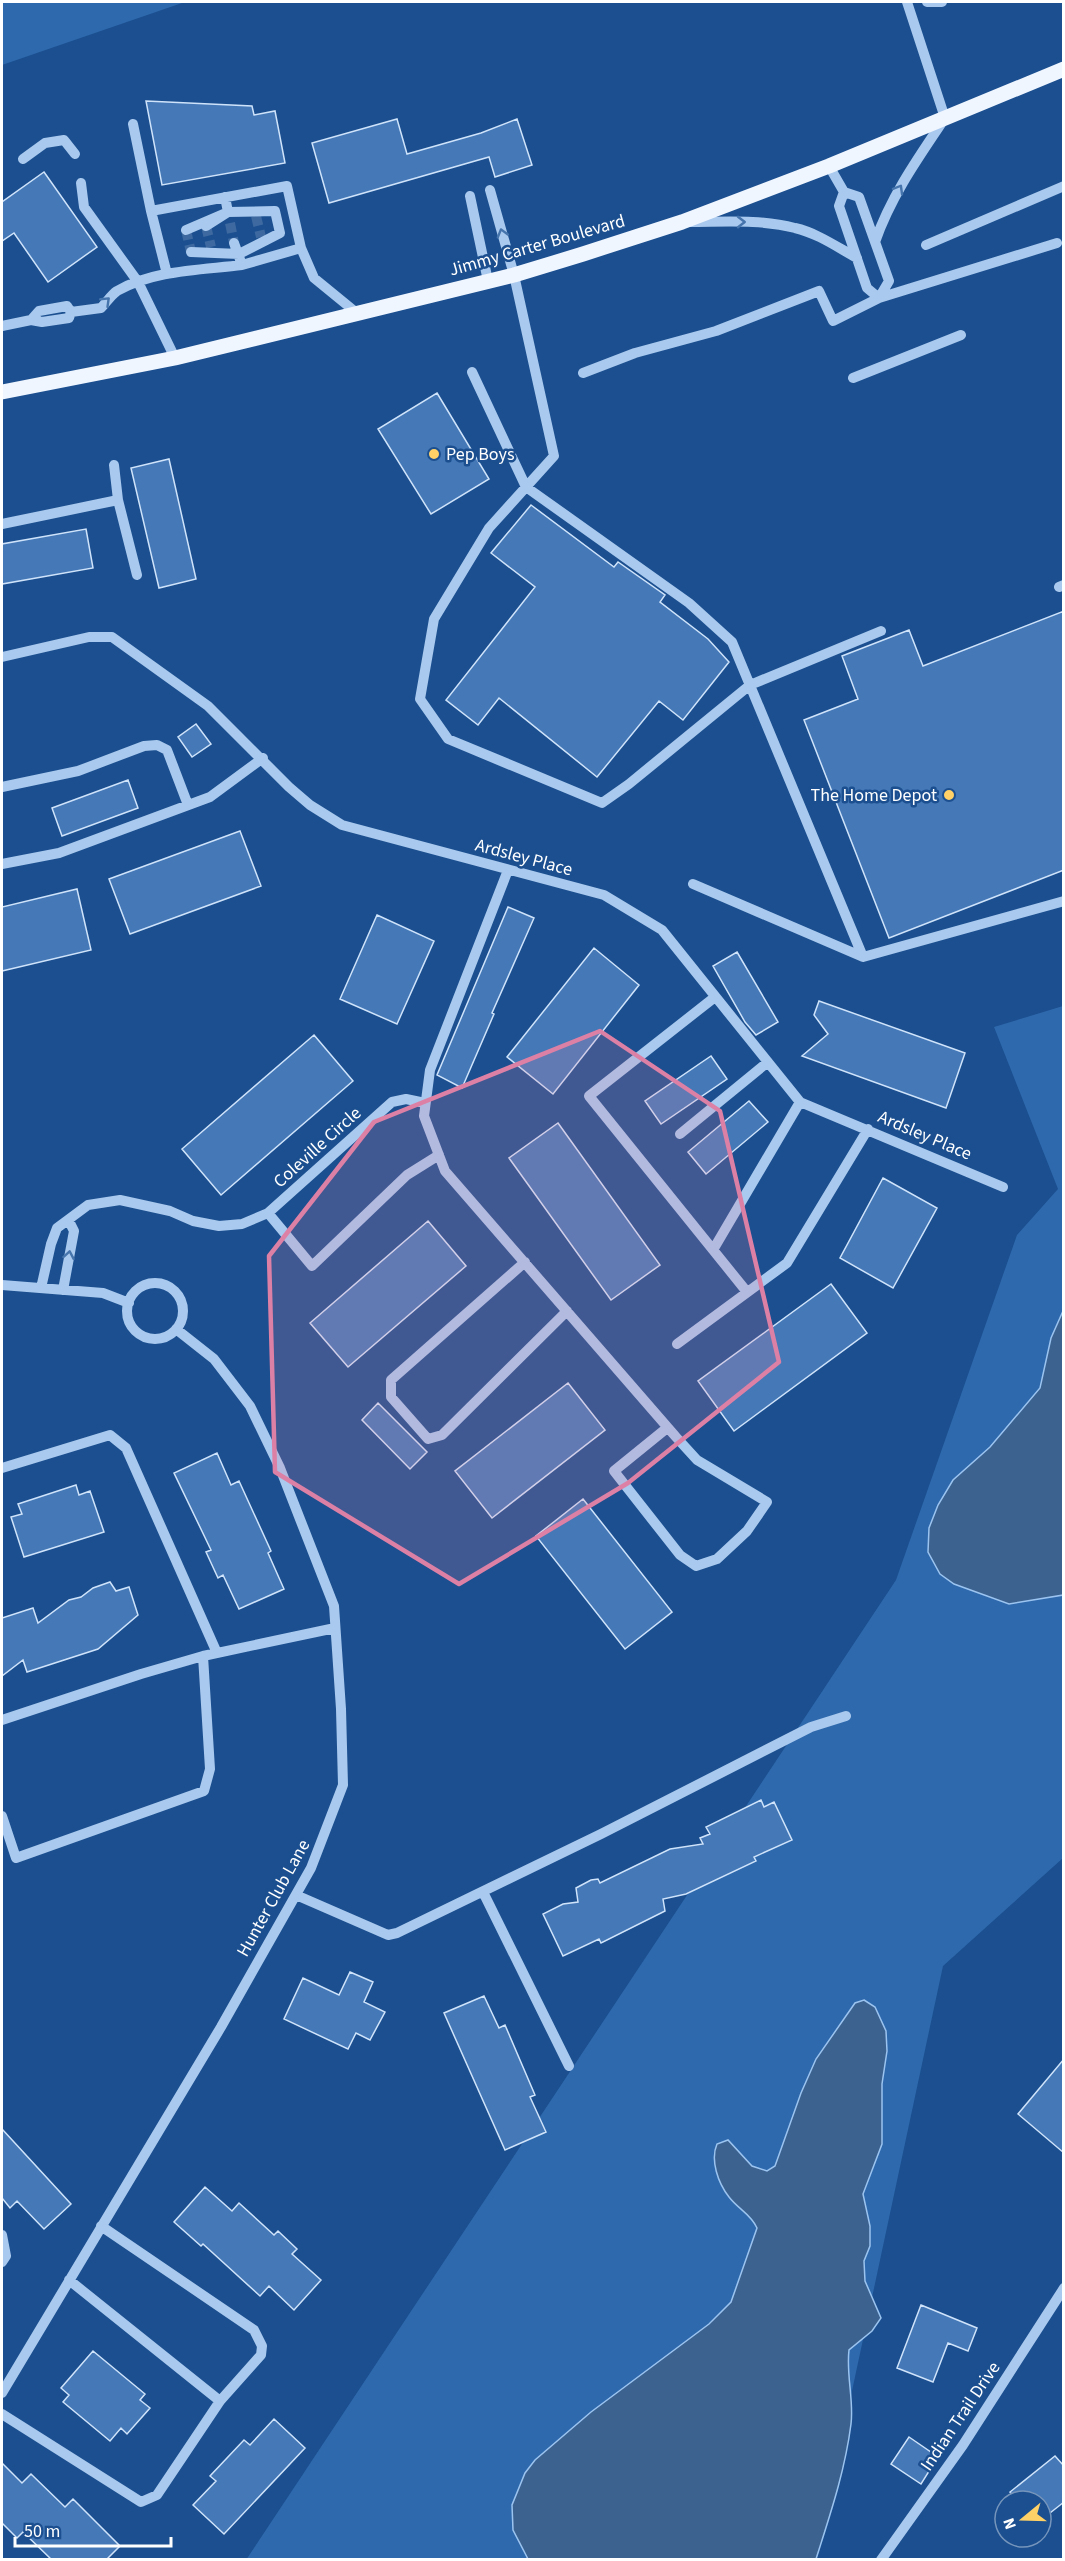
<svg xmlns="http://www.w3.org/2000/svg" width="1065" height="2561" font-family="'Source Sans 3',sans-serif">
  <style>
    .green { fill: #2e69ad }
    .water { fill: #3c6290; stroke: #9cc4f0; stroke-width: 1.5 }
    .building { fill: #4478b7; stroke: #cfe3fa; stroke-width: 1.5 }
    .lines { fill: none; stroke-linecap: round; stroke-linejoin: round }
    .minor-tunnel { stroke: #3d69a0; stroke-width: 10; stroke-dasharray: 10 5; stroke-linecap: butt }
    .minor { stroke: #a9c9ee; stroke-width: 10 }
    .major { stroke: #f0f6ff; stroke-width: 15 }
    .oneway { stroke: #4674ac }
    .marked { fill: #dd80a5; fill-opacity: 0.2; stroke: #dd80a5; stroke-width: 4.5; stroke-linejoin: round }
    .poi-dot { fill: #ffd166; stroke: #1b4f8f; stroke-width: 2 }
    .labels { text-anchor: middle; stroke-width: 5; stroke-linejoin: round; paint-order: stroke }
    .street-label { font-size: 18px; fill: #fff; stroke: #1b4f8f }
    .poi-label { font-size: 18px; fill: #fff; stroke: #1b4f8f; text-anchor: start }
  </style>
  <rect width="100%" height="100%" fill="#1b4f8f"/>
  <path class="green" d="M 2,2 L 185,2 L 2,65 Z
    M 1063,1006 L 1063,1858 L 943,1966 L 816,2559 L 246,2560 L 896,1580 L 1017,1235 L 1058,1189 L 994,1027 Z"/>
  <path class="water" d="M 1063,1311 L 1063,1595 L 1009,1604 L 954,1584 L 940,1574 L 928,1552 L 929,1528 L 938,1505 L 953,1480 L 990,1447 L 1040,1388 L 1051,1338 Z
    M 864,2000 L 875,2007 L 886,2031 L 887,2051 L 882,2084 L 882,2144 L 863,2194 L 870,2226 L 870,2246 L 864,2261 L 865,2281 L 881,2318 L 872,2331 L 849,2350 C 846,2375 854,2400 851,2424 C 845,2471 830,2515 816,2559 L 528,2559 L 513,2530 L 512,2505 L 525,2473 L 535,2460 L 591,2412 L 709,2324 L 731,2302 L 757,2228 C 751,2214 738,2209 729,2197 C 718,2183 710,2160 717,2144 L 728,2140 L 752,2166 L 767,2171 L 775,2166 L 801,2093 L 816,2059 L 855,2003 Z"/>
  <path class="building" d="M 146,101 L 252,106 L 254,115 L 275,111 L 285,163 L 162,185 Z
    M 397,119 L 407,154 L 481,133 L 517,119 L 532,165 L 495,177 L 489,157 L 329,203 L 312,143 Z
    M 44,172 L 97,247 L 48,282 L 14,233 L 2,241 L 2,202 Z
    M 437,393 L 489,479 L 431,514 L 378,429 Z
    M 169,459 L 196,579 L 159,588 L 131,468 Z
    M 531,505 L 614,567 L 618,562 L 665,595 L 660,602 L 708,639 L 729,662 L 683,720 L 659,701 L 597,777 L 499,698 L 478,725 L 446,700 L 535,587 L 491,553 Z
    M 86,529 L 93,568 L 2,584 L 2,544 Z
    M 1064,611 L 1064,870 L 889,938 L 804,720 L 858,699 L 842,656 L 909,630 L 923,666 Z
    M 196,724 L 211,744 L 192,757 L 178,737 Z
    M 128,780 L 138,808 L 62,836 L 52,808 Z
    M 240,831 L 261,886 L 130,934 L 109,879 Z
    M 77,889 L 91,950 L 2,971 L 2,907 Z
    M 508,907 L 534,918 L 492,1013 L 494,1014 L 462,1088 L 437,1075 Z
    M 377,915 L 434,941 L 397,1024 L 340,999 Z
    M 594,948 L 639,985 L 553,1094 L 507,1057 Z
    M 737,952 L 778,1022 L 756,1035 L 745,1022 L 713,966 Z
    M 819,1001 L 965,1053 L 946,1108 L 802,1056 L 828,1034 L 814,1015 Z
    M 314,1035 L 353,1081 L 221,1195 L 182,1149 Z
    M 711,1056 L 727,1079 L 661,1124 L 645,1101 Z
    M 749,1101 L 768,1122 L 706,1174 L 688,1152 Z
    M 558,1123 L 660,1265 L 611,1300 L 509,1158 Z
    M 883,1178 L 937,1208 L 893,1288 L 840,1258 Z
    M 428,1221 L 466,1266 L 348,1367 L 310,1323 Z
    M 831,1284 L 867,1333 L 734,1431 L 698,1381 Z
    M 568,1383 L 605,1430 L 492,1518 L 455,1471 Z
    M 378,1403 L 427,1452 L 410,1469 L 362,1420 Z
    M 217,1453 L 231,1485 L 239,1481 L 271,1551 L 268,1553 L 284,1589 L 239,1609 L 223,1575 L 218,1578 L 206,1552 L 211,1550 L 174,1473 Z
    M 76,1485 L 79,1495 L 90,1491 L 104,1532 L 24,1557 L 11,1517 L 22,1514 L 18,1504 Z
    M 583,1499 L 672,1612 L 625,1649 L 536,1536 Z
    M 110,1582 L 116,1591 L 129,1587 L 138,1615 L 98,1649 L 27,1672 L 23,1660 L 2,1676 L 2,1618 L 33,1608 L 38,1623 L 69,1600 L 81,1597 L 93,1588 Z
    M 761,1800 L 764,1807 L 774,1802 L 792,1840 L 754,1857 L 756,1861 L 686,1894 L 663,1899 L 665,1911 L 601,1943 L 599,1939 L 563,1956 L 543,1914 L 563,1904 L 578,1902 L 576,1888 L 591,1880 L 598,1879 L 600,1883 L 670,1849 L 703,1844 L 700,1838 L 710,1834 L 706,1827 Z
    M 350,1972 L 373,1982 L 364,2002 L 385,2012 L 370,2040 L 356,2033 L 348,2049 L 284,2019 L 303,1978 L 339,1995 Z
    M 484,1996 L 499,2028 L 505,2025 L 535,2095 L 530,2097 L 546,2132 L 505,2150 L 444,2013 Z
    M 1064,2059 L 1064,2153 L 1018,2114 Z
    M 2,2129 L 71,2204 L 44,2229 L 17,2201 L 10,2208 L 2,2198 Z
    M 205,2187 L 232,2211 L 239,2203 L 274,2235 L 278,2231 L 297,2249 L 292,2254 L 321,2280 L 294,2310 L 269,2286 L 260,2296 L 203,2244 L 201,2246 L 174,2222 Z
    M 921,2305 L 977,2328 L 968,2351 L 948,2343 L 933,2382 L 897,2368 Z
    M 93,2351 L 145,2394 L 140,2400 L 150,2408 L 127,2434 L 121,2428 L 110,2441 L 63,2402 L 69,2395 L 61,2388 Z
    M 274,2419 L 305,2448 L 224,2534 L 193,2505 L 216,2481 L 210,2476 L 244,2440 L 250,2445 Z
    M 909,2437 L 938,2457 L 921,2484 L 891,2464 Z
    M 1055,2456 L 1064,2466 L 1064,2502 L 1041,2520 L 1041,2501 L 1017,2501 L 1010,2492 Z
    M 2,2463 L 22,2483 L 31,2474 L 65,2507 L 73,2499 L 120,2546 L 107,2559 L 51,2559 L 23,2532 L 17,2538 L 2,2523 Z"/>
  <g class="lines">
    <path class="minor-tunnel" d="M 256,216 L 261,237
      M 230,223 L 234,243
      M 206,226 L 211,247
      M 186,230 L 191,252"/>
    <path class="minor" d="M 927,2 L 942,2
      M 133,124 L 151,211 L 287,186 L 301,248 L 314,278 L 358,314
      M 23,159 L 45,143 L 64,140 L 75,154
      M 829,166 L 844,192 L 859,197 L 889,281 L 879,298 L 867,288 L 839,206 L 844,192
      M 81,183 L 84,207 L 138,282 L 175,358
      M 490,190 L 514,275 L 554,456 L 489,528 L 434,619 L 420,699 L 448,739 L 602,803 L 629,784 L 750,685 L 881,631
      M 470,196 L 488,281
      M 151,211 L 167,274
      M 689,222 C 724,222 760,219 795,228 C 817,233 837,247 857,258
      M 186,230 L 228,212 L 206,226
      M 875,242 C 891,196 918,158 945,118 L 907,2
      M 234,243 L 242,265 L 301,248
      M 926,245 L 1064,186
      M 191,252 L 239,254 L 280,233 L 275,211 L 228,212 L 225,197
      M 31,320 L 39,311 L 67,306 L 71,312
      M 2,326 L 31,320 L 42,322 L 69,318 L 71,312 L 101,308 C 106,303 111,295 117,291 C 153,270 201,270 242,265
      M 472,372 L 526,487 L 689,603 L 732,642 L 863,957
      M 583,373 L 635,353 L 716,331 L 819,291 L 833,321 L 879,298 L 1057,243
      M 853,378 L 961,335
      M 114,465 L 118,500 L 137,575
      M 2,524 L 118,500
      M 1059,587 L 1064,585
      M 2,657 L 89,637 L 112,637 L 208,706 L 289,787 L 310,805 L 342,825 L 604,895 L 662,930 L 800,1102 L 1003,1187
      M 2,787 L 78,771 L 144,746 L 157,745 L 167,750 L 188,805
      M 2,864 L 59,853 L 210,797 L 263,758
      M 508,870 L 430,1070 L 424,1116 L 445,1171 L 676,1437 L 697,1460 L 767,1502 L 747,1531 L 717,1559 L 696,1566 L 680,1555 L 614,1471 L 667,1428
      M 693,884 L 863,957 L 1064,901
      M 715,997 L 589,1096 L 747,1292
      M 680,1134 L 768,1062
      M 268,1213 L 312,1266 L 407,1175 L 439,1155
      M 713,1250 L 800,1102
      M 525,1262 L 391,1380 L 391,1397 L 428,1439 L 442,1435 L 567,1311
      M127 1311a28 28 0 1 1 56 0a28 28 0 1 1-56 0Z
      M 2,1285 L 103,1293 L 129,1303
      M 41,1288 L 51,1244 L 57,1228 L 88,1205 L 120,1200 L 170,1211 L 193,1221 L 219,1226 L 242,1224 L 268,1213 L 392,1102 L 406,1099 L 425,1103
      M 63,1290 L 74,1231 L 69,1221
      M 677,1344 L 787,1263 L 868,1129
      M 2,1468 L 110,1435 L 126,1448 L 217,1653
      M 2,1720 L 141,1674 L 203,1656 L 335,1628
      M 2,1816 L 16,1858 L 204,1791 L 210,1769 L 203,1656
      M 483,1892 L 569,2066
      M 296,1895 L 388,1935 L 397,1933 L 601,1834 L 811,1727 L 846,1716
      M 2,2235 L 6,2256 L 2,2262
      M 69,2280 L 220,2401
      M 2,2393 L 221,2027 L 311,1868 L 343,1785 L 341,1709 L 334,1606 L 280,1468 L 250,1406 L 214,1359 L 176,1329
      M 2,2414 L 141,2502 L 157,2495 L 220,2401 L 261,2355 L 262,2346 L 254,2330 L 101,2226
      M 881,2560 L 963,2445 L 1064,2288"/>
    <path class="major" d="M 2,392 L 175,358 L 514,275 L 583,254 L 682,222 L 829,166 L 1064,69"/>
  </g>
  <defs><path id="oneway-chevron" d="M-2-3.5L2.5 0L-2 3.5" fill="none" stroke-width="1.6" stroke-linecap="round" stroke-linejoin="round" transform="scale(1.5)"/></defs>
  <g class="oneway">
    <use href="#oneway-chevron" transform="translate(899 189) rotate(-60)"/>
    <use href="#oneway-chevron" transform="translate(741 222)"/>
    <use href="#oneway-chevron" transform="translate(502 233) rotate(-106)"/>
    <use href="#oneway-chevron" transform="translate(106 301) rotate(-44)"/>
    <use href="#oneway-chevron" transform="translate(69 1255) rotate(-80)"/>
  </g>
  <path class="marked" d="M 600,1031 L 720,1111 L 779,1362 L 628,1483 L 459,1584 L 275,1472 L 269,1256 L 374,1122 Z"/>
  <g class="poi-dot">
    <circle cx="434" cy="454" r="6"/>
    <circle cx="949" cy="795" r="6"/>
  </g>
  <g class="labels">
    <g class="street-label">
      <text transform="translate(537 245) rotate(-16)" y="6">Jimmy Carter Boulevard</text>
      <text transform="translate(524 857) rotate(15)" y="6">Ardsley Place</text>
      <text transform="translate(925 1135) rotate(23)" y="6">Ardsley Place</text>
      <text transform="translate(317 1147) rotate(-42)" y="6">Coleville Circle</text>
      <text transform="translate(273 1898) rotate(-61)" y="6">Hunter Club Lane</text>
      <text transform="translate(960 2416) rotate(-56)" y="6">Indian Trail Drive</text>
    </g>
    <g class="poi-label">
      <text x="446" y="460">Pep Boys</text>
      <text x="937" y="801" text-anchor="end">The Home Depot</text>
    </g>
  </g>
  <rect width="1065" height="2561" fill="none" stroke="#ffffff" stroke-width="6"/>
  <g transform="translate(1023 2519) rotate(251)"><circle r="28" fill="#1b4f8f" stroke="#7695bc" stroke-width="1.5"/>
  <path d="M0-4.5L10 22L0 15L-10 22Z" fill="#ffd166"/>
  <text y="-9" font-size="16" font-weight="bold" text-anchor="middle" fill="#ffffff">N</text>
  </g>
  <path d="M15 2537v9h156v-9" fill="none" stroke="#ffffff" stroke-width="3"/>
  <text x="24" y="2537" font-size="18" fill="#ffffff" stroke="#1b4f8f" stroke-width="4.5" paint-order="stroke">50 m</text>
</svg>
